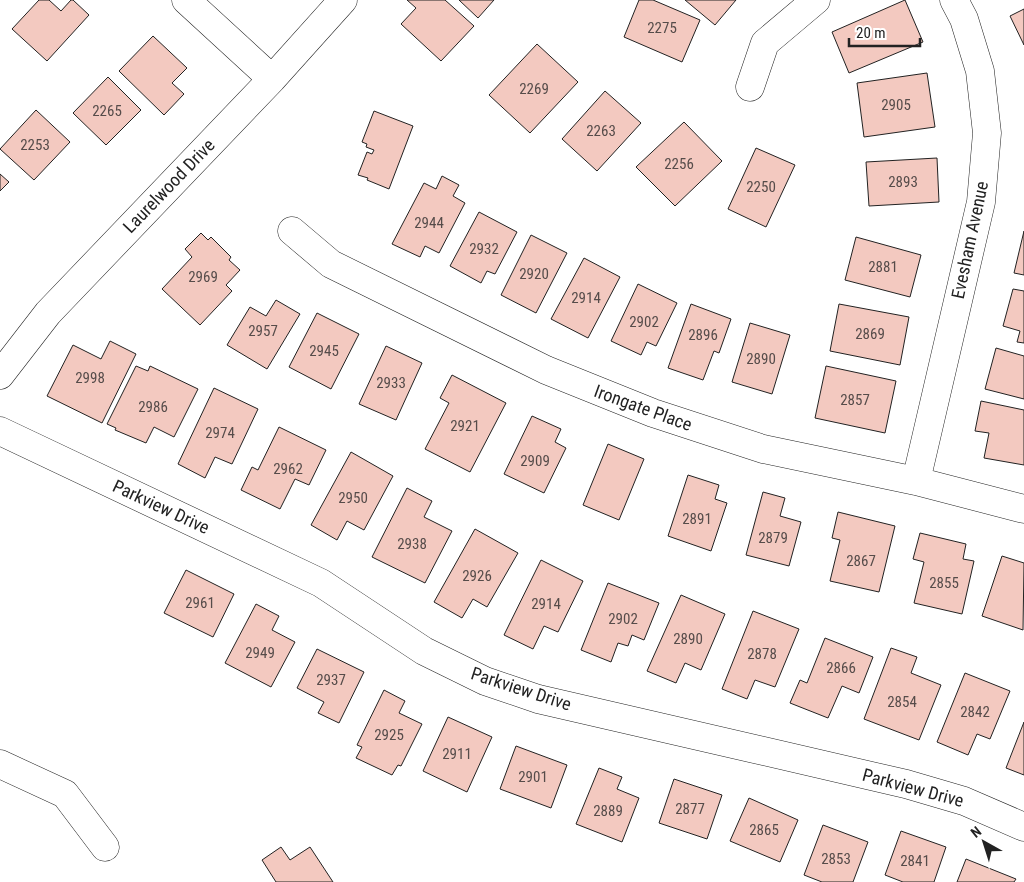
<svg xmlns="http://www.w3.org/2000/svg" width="1024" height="882" font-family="'Roboto Condensed',sans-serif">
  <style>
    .building { fill: #f3c9c0; stroke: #222 }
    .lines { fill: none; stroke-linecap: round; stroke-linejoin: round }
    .minor-casing { stroke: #222; stroke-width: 29 }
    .minor { stroke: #fff; stroke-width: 28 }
    .labels { text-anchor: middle; stroke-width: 4; stroke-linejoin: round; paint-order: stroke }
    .number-label { font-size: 15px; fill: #564c4a }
    .street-label { font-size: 18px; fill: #222; stroke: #fff }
  </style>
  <rect width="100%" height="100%" fill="#fff"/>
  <path class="building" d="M 39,0 L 49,0 L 61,11 L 71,0 L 73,0 L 89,15 L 47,61 L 12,29 Z
    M 407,0 L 445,0 L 474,26 L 441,61 L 401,24 L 416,8 Z
    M 459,0 L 494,0 L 478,18 Z
    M 639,0 L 653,0 L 700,20 L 682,62 L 624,37 Z
    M 685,0 L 736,0 L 715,25 Z
    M 905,0 L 923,42 L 849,73 L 832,32 Z
    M 1024,9 L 1024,45 L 1010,16 Z
    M 153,36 L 187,68 L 172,83 L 184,94 L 164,115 L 119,71 Z
    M 537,44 L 578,82 L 530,133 L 489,95 Z
    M 927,73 L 935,127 L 864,137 L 857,83 Z
    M 108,77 L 141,110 L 106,145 L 73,113 Z
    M 605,91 L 641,123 L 597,171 L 562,139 Z
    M 36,110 L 70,142 L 34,180 L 0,149 Z
    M 374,111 L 413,126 L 389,189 L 367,180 L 368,178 L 358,175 L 367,152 L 372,154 L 374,150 L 366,147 L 367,144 L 362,142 Z
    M 684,122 L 722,161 L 675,206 L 636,167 Z
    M 756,148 L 795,165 L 766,227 L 728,209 Z
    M 937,158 L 939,202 L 869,206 L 866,162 Z
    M 0,174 L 9,182 L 0,191 Z
    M 442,176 L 459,185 L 453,196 L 465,203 L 439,253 L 425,246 L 420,257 L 392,244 L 424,183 L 436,189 Z
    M 479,212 L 517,232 L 495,274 L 487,271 L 481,283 L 450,266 Z
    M 1024,231 L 1024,275 L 1014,273 Z
    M 201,233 L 208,240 L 211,237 L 231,257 L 229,260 L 240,270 L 226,285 L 232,291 L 200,325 L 162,289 L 192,257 L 185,249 Z
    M 531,235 L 567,253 L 536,313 L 501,295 Z
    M 856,237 L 921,255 L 910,297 L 845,280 Z
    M 584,258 L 620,277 L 588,338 L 551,319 Z
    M 638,284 L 677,303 L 656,346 L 647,342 L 641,355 L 611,341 Z
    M 1013,289 L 1024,291 L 1024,343 L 1017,342 L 1020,331 L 1003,326 Z
    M 276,300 L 300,314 L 267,369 L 227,345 L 250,307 L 266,316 Z
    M 691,304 L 731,319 L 719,353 L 714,351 L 703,380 L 668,368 Z
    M 839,304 L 909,317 L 900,365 L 830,351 Z
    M 317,313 L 359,334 L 331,389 L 289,367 Z
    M 750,323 L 790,335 L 772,394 L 732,382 Z
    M 110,341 L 136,354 L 102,423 L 47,396 L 73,345 L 101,359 Z
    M 386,346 L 422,363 L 396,420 L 359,404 Z
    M 996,348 L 1024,356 L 1024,399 L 985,389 Z
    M 136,366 L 148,371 L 150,366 L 198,389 L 174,437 L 154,427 L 146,443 L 115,430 L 116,428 L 107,424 Z
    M 826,366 L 896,381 L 885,433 L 815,418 Z
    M 452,375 L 506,403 L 470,472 L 425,449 L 449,403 L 440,398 Z
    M 214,388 L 258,409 L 232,464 L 215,457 L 205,478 L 178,464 Z
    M 981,401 L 1024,410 L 1024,465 L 984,458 L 989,433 L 975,431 Z
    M 532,416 L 561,429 L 555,442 L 566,448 L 544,493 L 504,474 Z
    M 279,427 L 326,450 L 309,485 L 295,479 L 280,509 L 241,490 L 252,467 L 258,470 Z
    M 608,444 L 644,459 L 619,520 L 583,505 Z
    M 351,452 L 393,476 L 364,530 L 347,521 L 337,540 L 311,525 Z
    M 688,475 L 719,485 L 715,499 L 727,503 L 711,551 L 668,536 Z
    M 407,488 L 432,501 L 424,517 L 452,531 L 425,583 L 372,557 Z
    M 763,492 L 785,498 L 780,516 L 801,522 L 789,566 L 746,555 Z
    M 838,512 L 895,526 L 879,592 L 830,581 L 840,540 L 832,538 Z
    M 475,529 L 518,553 L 487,607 L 473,599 L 462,618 L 434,602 Z
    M 920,533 L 966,544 L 963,559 L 974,561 L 962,614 L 914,603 L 924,562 L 913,559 Z
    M 1002,556 L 1024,563 L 1023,630 L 982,616 Z
    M 541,560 L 583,581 L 558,632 L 544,626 L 533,649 L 504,635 Z
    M 186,570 L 234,594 L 213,637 L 164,613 Z
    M 608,583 L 659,603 L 644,640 L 632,635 L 628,646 L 618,643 L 611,662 L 581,650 Z
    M 681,595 L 725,614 L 701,670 L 685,663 L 676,683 L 647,671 Z
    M 256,604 L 279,616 L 272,630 L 295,642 L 271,687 L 225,663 Z
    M 753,611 L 799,629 L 775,687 L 755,680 L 747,699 L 722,689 Z
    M 825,638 L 873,657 L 859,693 L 842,686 L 828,718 L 790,703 L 800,680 L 807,683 Z
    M 891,648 L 917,657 L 911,673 L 941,685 L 919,740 L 864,719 Z
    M 317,649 L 364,672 L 339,723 L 318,713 L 324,702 L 297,688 Z
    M 965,673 L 1010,691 L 990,739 L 977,734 L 968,755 L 937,742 Z
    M 384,690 L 405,701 L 399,713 L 422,724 L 401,766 L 398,765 L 392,775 L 356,758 L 362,747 L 357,745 Z
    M 448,717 L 492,737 L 467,792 L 423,771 Z
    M 1024,722 L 1024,775 L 1006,768 Z
    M 516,746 L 567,765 L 551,808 L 500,789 Z
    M 599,768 L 622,777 L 617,789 L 639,798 L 622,842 L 576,824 Z
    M 674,779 L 722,795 L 707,839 L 659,823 Z
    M 749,798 L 798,820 L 780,862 L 730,841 Z
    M 823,825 L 868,842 L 853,882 L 822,882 L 804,875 Z
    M 901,831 L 946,847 L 934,882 L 903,882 L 885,875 Z
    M 281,847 L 290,860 L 310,847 L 333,882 L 276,882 L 262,860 Z
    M 966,859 L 1016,879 L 1014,882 L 957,882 Z"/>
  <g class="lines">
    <g class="minor-casing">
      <path id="minor" d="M 186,0 L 272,79
        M 750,87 L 765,43 L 816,0
        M 292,231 L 331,264 L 546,370 L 653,413 L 763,449 L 916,481 L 1024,509
        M 0,375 L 48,313 L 272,79 L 343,0
        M 0,431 L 321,583 L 424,651 L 485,681 L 538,699 L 906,784 L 964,801 L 1024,827
        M 916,481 L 981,202 L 987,133 L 980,71 L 964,19 L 954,0
        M 0,764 L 65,794 L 105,847"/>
    </g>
    <use href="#minor" class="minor"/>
  </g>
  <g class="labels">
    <g class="number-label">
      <text x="662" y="33">2275</text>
      <text x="534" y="94">2269</text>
      <text x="896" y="110">2905</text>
      <text x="107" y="116">2265</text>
      <text x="601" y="136">2263</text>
      <text x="35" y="150">2253</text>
      <text x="679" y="169">2256</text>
      <text x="903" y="187">2893</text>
      <text x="761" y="192">2250</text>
      <text x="429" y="228">2944</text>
      <text x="484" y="254">2932</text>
      <text x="883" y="272">2881</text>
      <text x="534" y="279">2920</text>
      <text x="203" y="282">2969</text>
      <text x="586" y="303">2914</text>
      <text x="644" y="327">2902</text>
      <text x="263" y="336">2957</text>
      <text x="870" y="339">2869</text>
      <text x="703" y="340">2896</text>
      <text x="324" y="356">2945</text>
      <text x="761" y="364">2890</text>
      <text x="90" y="383">2998</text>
      <text x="391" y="388">2933</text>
      <text x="855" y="405">2857</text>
      <text x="153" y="412">2986</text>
      <text x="465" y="431">2921</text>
      <text x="220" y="438">2974</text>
      <text x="535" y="466">2909</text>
      <text x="288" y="474">2962</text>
      <text x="353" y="503">2950</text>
      <text x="697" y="524">2891</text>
      <text x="773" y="543">2879</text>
      <text x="412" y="549">2938</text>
      <text x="861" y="566">2867</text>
      <text x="477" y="581">2926</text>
      <text x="944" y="588">2855</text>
      <text x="200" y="608">2961</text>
      <text x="546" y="609">2914</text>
      <text x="623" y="624">2902</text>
      <text x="688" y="644">2890</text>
      <text x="260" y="658">2949</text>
      <text x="762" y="659">2878</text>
      <text x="841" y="673">2866</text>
      <text x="331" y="685">2937</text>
      <text x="902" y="707">2854</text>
      <text x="975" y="717">2842</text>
      <text x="389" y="740">2925</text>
      <text x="457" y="759">2911</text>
      <text x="533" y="782">2901</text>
      <text x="690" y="814">2877</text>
      <text x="608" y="816">2889</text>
      <text x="764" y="835">2865</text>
      <text x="836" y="864">2853</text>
      <text x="915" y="866">2841</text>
    </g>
    <g class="street-label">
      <text transform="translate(169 186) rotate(-46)" y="6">Laurelwood Drive</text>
      <text transform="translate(970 240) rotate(-78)" y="6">Evesham Avenue</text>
      <text transform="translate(643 408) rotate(20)" y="6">Irongate Place</text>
      <text transform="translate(161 507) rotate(25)" y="6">Parkview Drive</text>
      <text transform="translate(521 689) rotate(18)" y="6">Parkview Drive</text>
      <text transform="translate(913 788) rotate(15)" y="6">Parkview Drive</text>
    </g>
  </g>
  <g transform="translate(984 842) rotate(321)" stroke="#ffffff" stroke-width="4" paint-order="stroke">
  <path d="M0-4L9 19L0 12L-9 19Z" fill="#222222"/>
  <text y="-8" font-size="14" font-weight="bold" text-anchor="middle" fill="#222222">N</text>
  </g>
  <path d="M849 38v8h71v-8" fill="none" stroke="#222222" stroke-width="2.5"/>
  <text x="856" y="38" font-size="15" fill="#222222" stroke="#ffffff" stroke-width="4" paint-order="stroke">20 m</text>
</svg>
